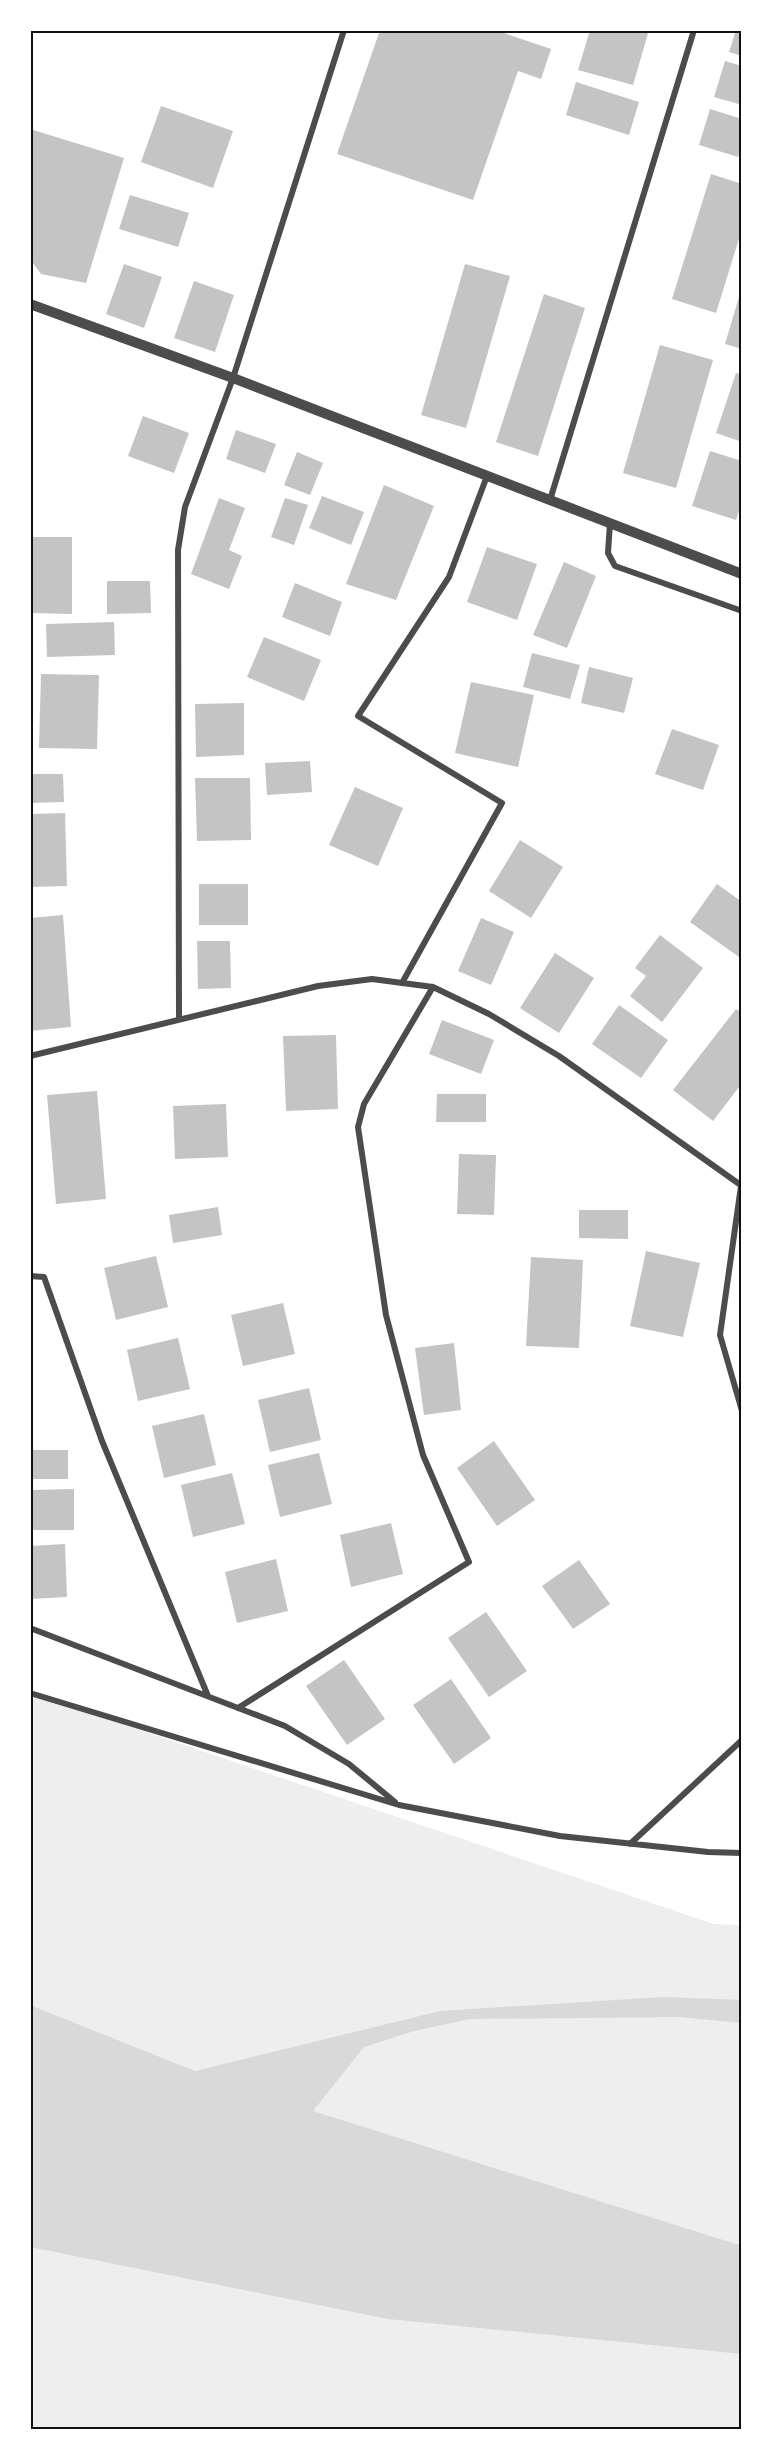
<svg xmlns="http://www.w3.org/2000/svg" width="772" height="2460" font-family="'Golos Text',sans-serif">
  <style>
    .green { fill: #eee }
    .water { fill: #d9d9d9 }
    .building { fill: #c4c4c4 }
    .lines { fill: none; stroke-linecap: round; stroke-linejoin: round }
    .minor { stroke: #4c4c4c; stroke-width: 6 }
    .tertiary { stroke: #4c4c4c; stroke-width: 10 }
    .neatline { fill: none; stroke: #111; stroke-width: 2 }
  </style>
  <rect width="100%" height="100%" fill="#fff"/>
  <path class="green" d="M 30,1693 L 714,1924 L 742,1925 L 742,2430 L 30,2430 Z"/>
  <path class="water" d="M 663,1997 L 742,2000 L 742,2023 L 679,2017 L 470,2019 L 414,2031 L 364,2047 L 313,2111 L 742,2246 L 742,2354 L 388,2319 L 30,2247 L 30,2005 L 195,2071 L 440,2011 Z"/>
  <path class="building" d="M 380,30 L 495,30 L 551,49 L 541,79 L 518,71 L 473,200 L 337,154 Z
    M 590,30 L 649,30 L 633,85 L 578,70 Z
    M 736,30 L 742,30 L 742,56 L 729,52 Z
    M 725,61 L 742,66 L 742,105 L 714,97 Z
    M 576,82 L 639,102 L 629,135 L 566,115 Z
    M 161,106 L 233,131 L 213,188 L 141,162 Z
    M 710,109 L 742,119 L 742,144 L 738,157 L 699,145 Z
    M 30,129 L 124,158 L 86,283 L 41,274 L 30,259 Z
    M 711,174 L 742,184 L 742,229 L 716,313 L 672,299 Z
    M 130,195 L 189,213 L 178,247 L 119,229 Z
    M 124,264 L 162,277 L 144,328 L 106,314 Z
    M 465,264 L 510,276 L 466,428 L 421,415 Z
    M 194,281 L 234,295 L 215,352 L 174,338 Z
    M 741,290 L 742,290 L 742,349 L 725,344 Z
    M 544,294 L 585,308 L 538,456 L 496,442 Z
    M 660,345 L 713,360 L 676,488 L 623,473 Z
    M 736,373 L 742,375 L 742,442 L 716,433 Z
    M 143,416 L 189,433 L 174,473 L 128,456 Z
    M 236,430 L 276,444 L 265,473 L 226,459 Z
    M 710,451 L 742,461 L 742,501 L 736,520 L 692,506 Z
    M 297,452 L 323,463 L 310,495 L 284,485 Z
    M 384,485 L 434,506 L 396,600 L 346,584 Z
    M 322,496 L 364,512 L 351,545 L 309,528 Z
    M 219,498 L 245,508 L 229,550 L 242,556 L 229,589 L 191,574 Z
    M 285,498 L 308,505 L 294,545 L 271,537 Z
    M 30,537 L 72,537 L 72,614 L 30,613 Z
    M 487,547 L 537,564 L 517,620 L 467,602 Z
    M 564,562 L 596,576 L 567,648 L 533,635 Z
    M 107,581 L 150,581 L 151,613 L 107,614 Z
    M 295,583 L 342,602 L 330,636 L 282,617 Z
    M 114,622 L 115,655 L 47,657 L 46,624 Z
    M 264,637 L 321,660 L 304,701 L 247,677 Z
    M 532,653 L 580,665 L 570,699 L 523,687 Z
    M 589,667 L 633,678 L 624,713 L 581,703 Z
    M 41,674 L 99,675 L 97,749 L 39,748 Z
    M 471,682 L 534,695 L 518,767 L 455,753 Z
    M 244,703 L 244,755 L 196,757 L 195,704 Z
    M 672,729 L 719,745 L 703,790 L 655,774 Z
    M 310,761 L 312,792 L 267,795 L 265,763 Z
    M 30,774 L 63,774 L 64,802 L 30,803 Z
    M 195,778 L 250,778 L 251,840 L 197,841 Z
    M 355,787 L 403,808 L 378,866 L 329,845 Z
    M 65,813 L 67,886 L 30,887 L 30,814 Z
    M 520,840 L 563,867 L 531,918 L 489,891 Z
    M 199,884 L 248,884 L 248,925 L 199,925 Z
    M 717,884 L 742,902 L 742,953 L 739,957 L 690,922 Z
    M 63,915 L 71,1027 L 30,1031 L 30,918 Z
    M 481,918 L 514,932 L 491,985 L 458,971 Z
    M 660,935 L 703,968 L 662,1022 L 630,996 L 646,976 L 635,968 Z
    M 197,941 L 230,941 L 231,988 L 198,989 Z
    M 555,953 L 594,978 L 559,1033 L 520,1008 Z
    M 619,1005 L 668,1040 L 641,1078 L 592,1044 Z
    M 736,1009 L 742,1013 L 742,1083 L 713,1121 L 673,1090 Z
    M 442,1020 L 494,1040 L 481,1074 L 429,1054 Z
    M 336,1035 L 338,1109 L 286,1111 L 283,1036 Z
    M 97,1091 L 106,1199 L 56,1204 L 47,1095 Z
    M 437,1094 L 486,1094 L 486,1122 L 436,1122 Z
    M 226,1104 L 228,1157 L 175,1159 L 173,1106 Z
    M 459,1154 L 496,1155 L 494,1215 L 457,1214 Z
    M 218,1207 L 222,1235 L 173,1243 L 169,1215 Z
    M 579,1210 L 628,1210 L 628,1239 L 579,1238 Z
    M 646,1251 L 700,1263 L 683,1337 L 630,1326 Z
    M 156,1256 L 168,1307 L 116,1320 L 104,1268 Z
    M 531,1257 L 583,1260 L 579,1348 L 526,1346 Z
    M 283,1303 L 295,1354 L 243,1366 L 231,1315 Z
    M 178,1338 L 190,1389 L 138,1401 L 127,1350 Z
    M 454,1343 L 461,1410 L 424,1415 L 415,1348 Z
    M 309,1388 L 321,1440 L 270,1452 L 258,1400 Z
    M 204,1414 L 216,1465 L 164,1478 L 152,1426 Z
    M 494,1441 L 535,1500 L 497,1526 L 457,1468 Z
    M 30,1450 L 68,1450 L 68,1479 L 30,1479 Z
    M 319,1453 L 332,1504 L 280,1517 L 268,1465 Z
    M 232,1473 L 245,1524 L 193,1537 L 181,1485 Z
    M 74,1489 L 74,1530 L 30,1530 L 30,1490 Z
    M 391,1523 L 403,1574 L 351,1587 L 340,1535 Z
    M 65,1544 L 67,1597 L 30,1599 L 30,1546 Z
    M 276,1559 L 288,1611 L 237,1623 L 225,1572 Z
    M 579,1560 L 610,1604 L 573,1629 L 542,1586 Z
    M 486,1612 L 527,1671 L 489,1697 L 448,1638 Z
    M 344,1660 L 385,1719 L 347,1745 L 306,1686 Z
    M 451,1679 L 491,1738 L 454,1764 L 413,1705 Z"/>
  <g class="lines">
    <path class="minor" d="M 550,500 L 694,30
      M 610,523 L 608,553 L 615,566 L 742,611
      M 402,983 L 502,803 L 358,716 L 449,577 L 487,476
      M 179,1019 L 178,550 L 185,507 L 233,378 L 344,30
      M 30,1056 L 318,986 L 372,979 L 433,987 L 489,1014 L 559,1056 L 742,1186
      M 742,1179 L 720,1335 L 742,1411
      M 30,1276 L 44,1277 L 102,1441 L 208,1696
      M 30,1628 L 285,1726 L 349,1764 L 395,1802
      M 30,1693 L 399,1805 L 560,1836 L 708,1852 L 742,1853
      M 238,1708 L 469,1562 L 423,1455 L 386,1315 L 358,1127 L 364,1104 L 433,987
      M 630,1844 L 742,1740"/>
    <path class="tertiary" d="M 30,304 L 233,378 L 742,574"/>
  </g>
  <rect width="772" height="2460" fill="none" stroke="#ffffff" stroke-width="63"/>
  <rect x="32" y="32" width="708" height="2396" class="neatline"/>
</svg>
